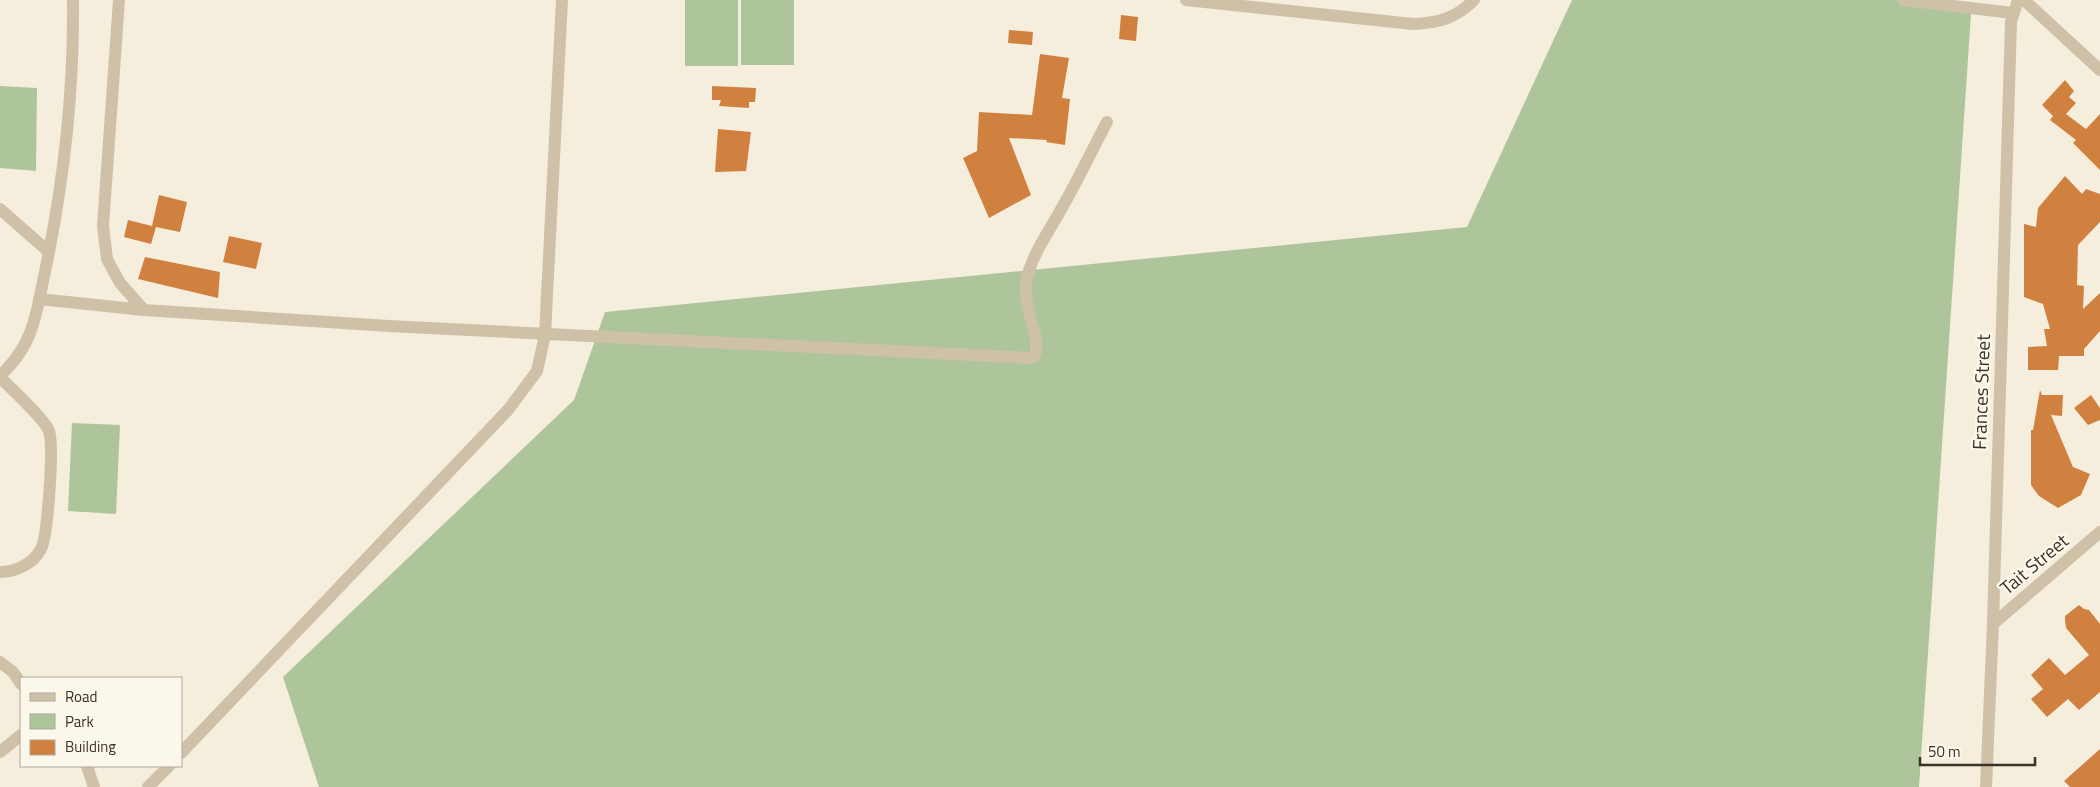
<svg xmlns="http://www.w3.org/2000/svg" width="2100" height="787" font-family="'Titillium Web',sans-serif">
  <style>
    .green { fill: #aec59b }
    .building { fill: #d1813f }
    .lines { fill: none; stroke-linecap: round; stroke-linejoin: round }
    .street { stroke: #cec1a7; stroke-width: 12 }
    .labels { text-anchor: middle; stroke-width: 5; stroke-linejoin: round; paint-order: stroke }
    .street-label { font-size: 19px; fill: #3a3228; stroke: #fbf7ea }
  </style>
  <rect width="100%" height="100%" fill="#f5eedd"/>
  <path class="green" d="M 685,0 L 738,0 L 738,66 L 685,66 Z
    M 741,0 L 794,0 L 794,65 L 741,65 Z
    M 1572,0 L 1908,0 L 1971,14 L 1919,787 L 319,787 L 283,677 L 574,400 L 605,312 L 1467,227 Z
    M 0,86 L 37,88 L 36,171 L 0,168 Z
    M 72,423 L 120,425 L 116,514 L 68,511 Z"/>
  <path class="building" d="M 1121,15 L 1138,17 L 1136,41 L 1119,39 Z
    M 1009,30 L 1033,32 L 1032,45 L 1008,43 Z
    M 1040,54 L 1069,58 L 1062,98 L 1070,99 L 1065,145 L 1046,142 L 1047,140 L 1009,138 L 1031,195 L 989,218 L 963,158 L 977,151 L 979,112 L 1032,115 Z
    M 2065,80 L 2074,91 L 2069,97 L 2076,103 L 2066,114 L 2086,129 L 2100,114 L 2100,170 L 2073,143 L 2076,140 L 2050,120 L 2053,116 L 2042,105 Z
    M 712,86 L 756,88 L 755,102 L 749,102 L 749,108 L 719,106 L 721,100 L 712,100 Z
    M 718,129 L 751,132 L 746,171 L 715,172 Z
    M 2065,176 L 2082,194 L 2086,189 L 2100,194 L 2100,222 L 2078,245 L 2077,285 L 2084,286 L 2083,309 L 2100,293 L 2100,331 L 2084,349 L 2084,356 L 2059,356 L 2058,370 L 2028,370 L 2028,347 L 2047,346 L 2044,329 L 2050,329 L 2043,304 L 2024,297 L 2024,224 L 2036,227 L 2038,208 Z
    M 159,195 L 187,202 L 180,232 L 156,227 L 151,244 L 124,237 L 128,220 L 152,226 Z
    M 229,236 L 262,243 L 256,269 L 223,262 Z
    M 145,257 L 220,272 L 218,298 L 138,279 Z
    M 2040,390 L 2042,395 L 2063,395 L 2062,416 L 2051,415 L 2073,467 L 2090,474 L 2081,495 L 2058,508 L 2039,496 L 2031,485 L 2031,430 L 2033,430 Z
    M 2091,395 L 2100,408 L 2100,420 L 2088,425 L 2074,408 Z
    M 2079,605 L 2084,609 L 2089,610 L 2100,624 L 2100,692 L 2079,710 L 2068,699 L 2047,717 L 2031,699 L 2043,689 L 2031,675 L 2049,658 L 2065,675 L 2089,655 L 2066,628 L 2065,620 L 2065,616 Z
    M 2100,749 L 2100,787 L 2070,787 L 2064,781 Z"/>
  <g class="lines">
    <path class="street" d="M 119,0 L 103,226 L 107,259 L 120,283 L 144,310
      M 1186,0 L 1413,24 C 1439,23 1456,18 1474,0
      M 1903,0 L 2013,13
      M 2024,0 L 2100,70
      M 0,209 L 49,252
      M 39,299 L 144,310 L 389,326 L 1031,358 L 1035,356 C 1042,339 1022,305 1026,281 C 1032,255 1046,236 1059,213 C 1076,184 1091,152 1107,122
      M 0,376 C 13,363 23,351 30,333 C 38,313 41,289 46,267 C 64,180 74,89 73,0
      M 0,377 C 10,388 45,419 49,431 C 54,446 48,535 41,549 C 34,563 16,572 0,572
      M 1993,624 L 2100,532
      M 0,662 L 13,672 L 21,684
      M 0,752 L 21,735
      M 181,753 L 508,410 L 537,371 L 545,335 L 562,0
      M 87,766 L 94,787
      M 148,787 L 169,766
      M 1986,787 L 1993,624 L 2011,22 L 2018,0"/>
  </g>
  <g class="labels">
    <g class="street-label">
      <text transform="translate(1981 392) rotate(-88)" y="7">Frances Street</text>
      <text transform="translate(2034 564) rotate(-40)" y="7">Tait Street</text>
    </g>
  </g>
  <rect x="20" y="677" width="162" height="90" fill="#fbf7ea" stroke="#aea89c"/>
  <rect x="30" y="693" width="25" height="8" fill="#cec1a7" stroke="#aea89c"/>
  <text x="65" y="702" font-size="15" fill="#3a3228">Road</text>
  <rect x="30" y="714" width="25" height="15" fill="#aec59b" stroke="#aea89c"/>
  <text x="65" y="727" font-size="15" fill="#3a3228">Park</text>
  <rect x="30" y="740" width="25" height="15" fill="#d1813f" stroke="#aea89c"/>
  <text x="65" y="752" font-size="15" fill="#3a3228">Building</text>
  <path d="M1920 757v8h115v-8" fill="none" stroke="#3a3228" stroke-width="2.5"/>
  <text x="1928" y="757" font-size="15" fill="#3a3228" stroke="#fbf7ea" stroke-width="4" paint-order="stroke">50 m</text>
</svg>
